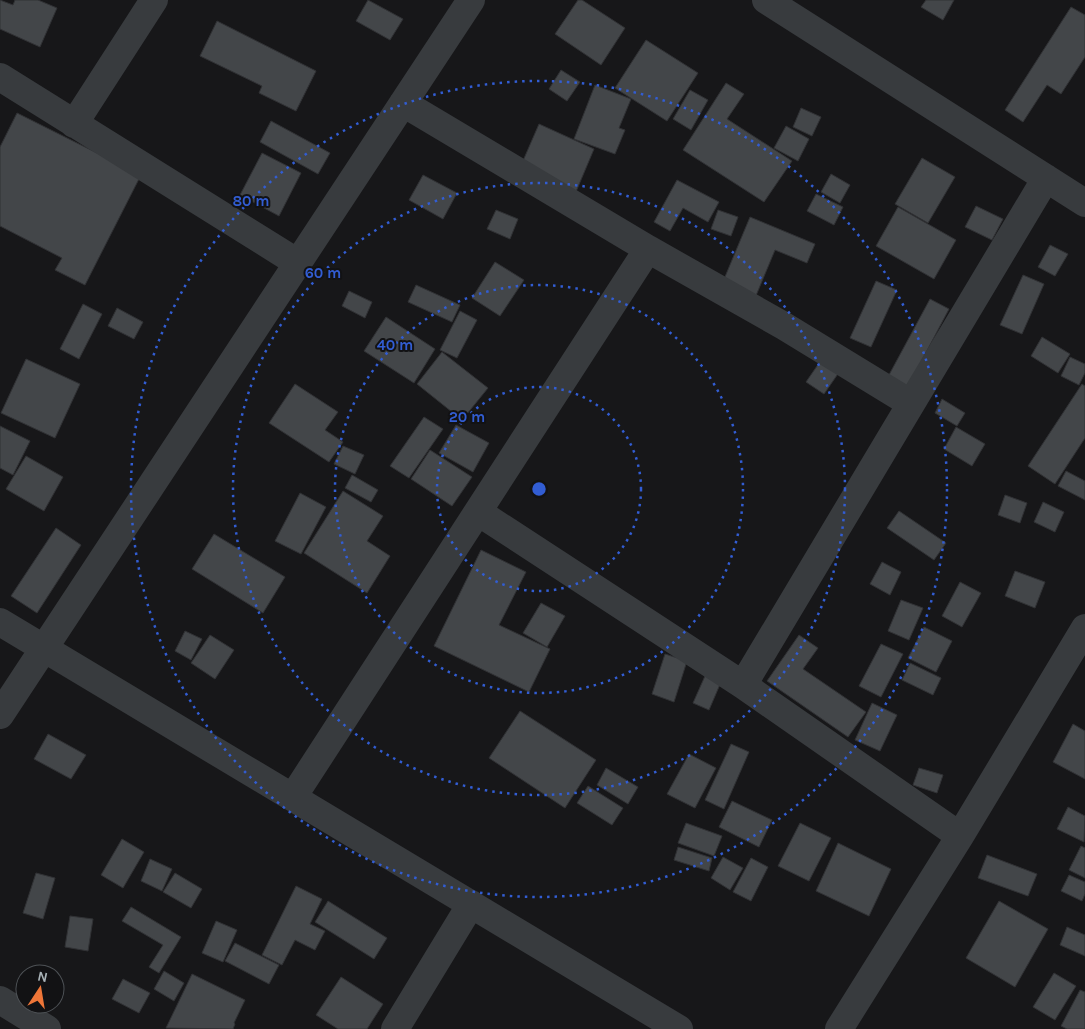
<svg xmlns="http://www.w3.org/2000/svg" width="1085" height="1029" font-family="Karla,sans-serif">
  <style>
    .building { fill: #434649; stroke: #313235 }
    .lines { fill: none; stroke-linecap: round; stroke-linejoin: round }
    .minor { stroke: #383b3e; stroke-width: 28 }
    .ring { fill: none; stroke: #325dd3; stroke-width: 2.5; stroke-dasharray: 2.5 5 }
    .centre { fill: #325dd3; stroke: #121214; stroke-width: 2.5 }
    .ring-label { font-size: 15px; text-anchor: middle; font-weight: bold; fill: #325dd3; stroke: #121214; stroke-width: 4; stroke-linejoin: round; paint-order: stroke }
  </style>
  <rect width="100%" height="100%" fill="#171719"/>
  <path class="building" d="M 0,0 L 13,5 L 15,0 L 38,0 L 57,8 L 40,47 L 0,29 Z
    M 368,0 L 403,19 L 390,40 L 356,21 Z
    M 578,0 L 582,0 L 625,28 L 601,65 L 555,34 Z
    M 926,0 L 954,0 L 943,20 L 921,7 Z
    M 1071,7 L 1085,15 L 1085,57 L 1061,94 L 1047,85 L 1023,122 L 1005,110 Z
    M 217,21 L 316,71 L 296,111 L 259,93 L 262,86 L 200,56 Z
    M 646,40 L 698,73 L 667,121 L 615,88 Z
    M 561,70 L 580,82 L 567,101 L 549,89 Z
    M 726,83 L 744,94 L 727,119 L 792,161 L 764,202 L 683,150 Z
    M 595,85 L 631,99 L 619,128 L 625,130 L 615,154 L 574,139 Z
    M 690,90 L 708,100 L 691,130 L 673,119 Z
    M 801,108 L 821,117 L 812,136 L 793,127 Z
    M 17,113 L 141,175 L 85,285 L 55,270 L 62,258 L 0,226 L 0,147 Z
    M 271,121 L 330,153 L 318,174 L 260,142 Z
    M 539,124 L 594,149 L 575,194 L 519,170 Z
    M 786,126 L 809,139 L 798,161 L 774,148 Z
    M 262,153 L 301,173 L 279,216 L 240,195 Z
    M 922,158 L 955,177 L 928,223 L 895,204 Z
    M 831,174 L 850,185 L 840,203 L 821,192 Z
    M 423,175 L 457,193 L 443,219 L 409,200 Z
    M 677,180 L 719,202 L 708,222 L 683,208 L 670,231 L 654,222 Z
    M 816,194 L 843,207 L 834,225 L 807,211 Z
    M 976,206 L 1003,219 L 992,240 L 965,227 Z
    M 898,207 L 956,240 L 934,279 L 876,246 Z
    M 496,210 L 518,219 L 510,239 L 487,229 Z
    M 718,210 L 738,217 L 731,236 L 711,229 Z
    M 750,217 L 815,244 L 807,263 L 775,250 L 755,298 L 722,284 Z
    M 1050,245 L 1068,254 L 1055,276 L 1038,267 Z
    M 495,262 L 524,280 L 500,316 L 472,298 Z
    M 1023,275 L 1044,284 L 1022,334 L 1000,325 Z
    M 876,281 L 897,290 L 871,347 L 850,338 Z
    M 416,285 L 460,305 L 452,322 L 408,302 Z
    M 349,291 L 372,302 L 365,318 L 342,306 Z
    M 930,299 L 949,309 L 903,396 L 883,386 Z
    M 83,304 L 102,314 L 79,359 L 60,349 Z
    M 117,308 L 143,322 L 134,339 L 108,326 Z
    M 460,311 L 477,320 L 457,358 L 440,350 Z
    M 386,317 L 435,349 L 414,383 L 364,351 Z
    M 1042,337 L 1070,354 L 1058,373 L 1031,356 Z
    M 442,352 L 488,388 L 462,420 L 417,384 Z
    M 826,353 L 844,365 L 824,394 L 806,382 Z
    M 1070,357 L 1085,364 L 1085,373 L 1079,385 L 1061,376 Z
    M 26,359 L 80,384 L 55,438 L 1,413 Z
    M 295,384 L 338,412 L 325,430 L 343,442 L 329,462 L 269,423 Z
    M 1082,384 L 1085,386 L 1085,438 L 1055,484 L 1028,466 Z
    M 942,399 L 965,413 L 957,426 L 935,413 Z
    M 424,417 L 443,429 L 409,478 L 390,466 Z
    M 456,425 L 489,443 L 473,472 L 439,453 Z
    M 0,426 L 30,441 L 13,475 L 0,468 Z
    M 956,427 L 985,444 L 972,466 L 944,449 Z
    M 343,446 L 364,455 L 355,474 L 334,464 Z
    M 430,450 L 472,477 L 452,506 L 411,479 Z
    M 26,456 L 63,477 L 44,511 L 6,489 Z
    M 1066,471 L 1085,481 L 1085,500 L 1058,486 Z
    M 352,475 L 378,490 L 371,502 L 345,488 Z
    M 343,491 L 383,516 L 367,541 L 390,556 L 367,593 L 304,553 Z
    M 300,493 L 326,507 L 301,554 L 275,541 Z
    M 1005,495 L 1027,503 L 1020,523 L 998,515 Z
    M 1043,502 L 1064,512 L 1055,532 L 1034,522 Z
    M 899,511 L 946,543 L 934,560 L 887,528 Z
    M 56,528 L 81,545 L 37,613 L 11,596 Z
    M 214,534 L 285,577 L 263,613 L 192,569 Z
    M 481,550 L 526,572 L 499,625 L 550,649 L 529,692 L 434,646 Z
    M 882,562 L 901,572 L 890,595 L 870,584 Z
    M 1015,571 L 1045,582 L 1035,608 L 1005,596 Z
    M 960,582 L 981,593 L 962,627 L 942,616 Z
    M 901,600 L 923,608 L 909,640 L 888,631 Z
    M 541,603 L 565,616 L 547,647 L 523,633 Z
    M 924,627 L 952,641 L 936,672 L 908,658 Z
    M 185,631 L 202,639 L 191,660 L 175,651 Z
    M 210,635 L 234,650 L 215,679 L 191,663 Z
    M 799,635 L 818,648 L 803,669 L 866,712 L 848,737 L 767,681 Z
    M 881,644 L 903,654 L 881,697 L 859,686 Z
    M 665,654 L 687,661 L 674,702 L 652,694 Z
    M 910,663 L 941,678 L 933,695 L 902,680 Z
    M 705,676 L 721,682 L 709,710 L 693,703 Z
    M 872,703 L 897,715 L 880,751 L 855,740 Z
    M 520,711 L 596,760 L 565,808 L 489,758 Z
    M 1073,724 L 1085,731 L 1085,779 L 1053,762 Z
    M 48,734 L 86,755 L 71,779 L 34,759 Z
    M 731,744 L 749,752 L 724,809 L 705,800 Z
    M 689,754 L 716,768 L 695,808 L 667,794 Z
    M 606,768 L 638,787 L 628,804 L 597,785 Z
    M 919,768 L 943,775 L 937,793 L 913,785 Z
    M 588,786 L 623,808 L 612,825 L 577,803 Z
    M 732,801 L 772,820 L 759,847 L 719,827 Z
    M 1068,807 L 1085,816 L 1084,842 L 1057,829 Z
    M 686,823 L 722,836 L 714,856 L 678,843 Z
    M 800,823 L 831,838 L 809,881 L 778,866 Z
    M 122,839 L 144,852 L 123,888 L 101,875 Z
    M 838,843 L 891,869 L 869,916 L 816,891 Z
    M 1081,846 L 1085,848 L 1085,878 L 1069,870 Z
    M 678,847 L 712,858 L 709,871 L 674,860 Z
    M 987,855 L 1037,874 L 1028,896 L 978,878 Z
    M 723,857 L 743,868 L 730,890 L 711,878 Z
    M 751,858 L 768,867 L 751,901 L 733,892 Z
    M 150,859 L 172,869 L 162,891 L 141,881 Z
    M 36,873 L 55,878 L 43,919 L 23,913 Z
    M 175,873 L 202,889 L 191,908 L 163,892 Z
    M 1069,875 L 1085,882 L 1085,894 L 1082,901 L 1061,891 Z
    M 296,886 L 322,899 L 310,924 L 325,931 L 315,950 L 295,940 L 282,965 L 262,955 Z
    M 328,901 L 387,938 L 374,959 L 315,922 Z
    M 999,901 L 1048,929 L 1015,987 L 966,958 Z
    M 131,907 L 181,937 L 159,973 L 149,967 L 163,945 L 122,921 Z
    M 70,916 L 93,919 L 88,951 L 65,947 Z
    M 216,921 L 237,930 L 223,962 L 202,953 Z
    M 1067,927 L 1085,935 L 1085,956 L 1060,945 Z
    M 235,943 L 279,965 L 269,984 L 225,961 Z
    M 164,971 L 184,983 L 174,1001 L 154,989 Z
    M 1054,973 L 1076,986 L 1055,1020 L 1033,1007 Z
    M 192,974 L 245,1000 L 234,1023 L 235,1024 L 233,1029 L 166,1028 Z
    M 341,977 L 383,1004 L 367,1029 L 338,1029 L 316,1015 Z
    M 123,979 L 150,993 L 139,1013 L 112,999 Z
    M 1080,990 L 1085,992 L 1085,1029 L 1067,1029 L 1061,1026 Z"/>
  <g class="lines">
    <path class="minor" d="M 766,0 L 1085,203
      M 0,77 L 298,263
      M 403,103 L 648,249 L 784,326 L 910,403
      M 74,124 L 154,0
      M 478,512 L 743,685 L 960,836
      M 0,622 L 679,1029
      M 743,685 L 1046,178
      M 0,715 L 471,0
      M 293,797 L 648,249
      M 0,1000 L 47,1029
      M 395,1029 L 471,904
      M 839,1029 L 960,836 L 1085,628"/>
  </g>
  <g class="ring">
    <circle cx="539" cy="489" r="102"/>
    <circle cx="539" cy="489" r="204"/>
    <circle cx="539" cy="489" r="306"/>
    <circle cx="539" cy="489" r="408"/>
  </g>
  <circle cx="539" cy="489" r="8" class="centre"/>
  <g class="ring-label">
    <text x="251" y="206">80 m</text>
    <text x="323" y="278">60 m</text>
    <text x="395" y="350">40 m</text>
    <text x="467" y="422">20 m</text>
  </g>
  <g transform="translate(40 989) rotate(12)"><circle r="24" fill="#121214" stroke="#4e5256"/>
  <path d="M0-4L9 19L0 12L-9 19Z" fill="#ef7638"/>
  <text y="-8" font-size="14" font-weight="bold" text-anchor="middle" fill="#a9b3b8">N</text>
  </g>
</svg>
